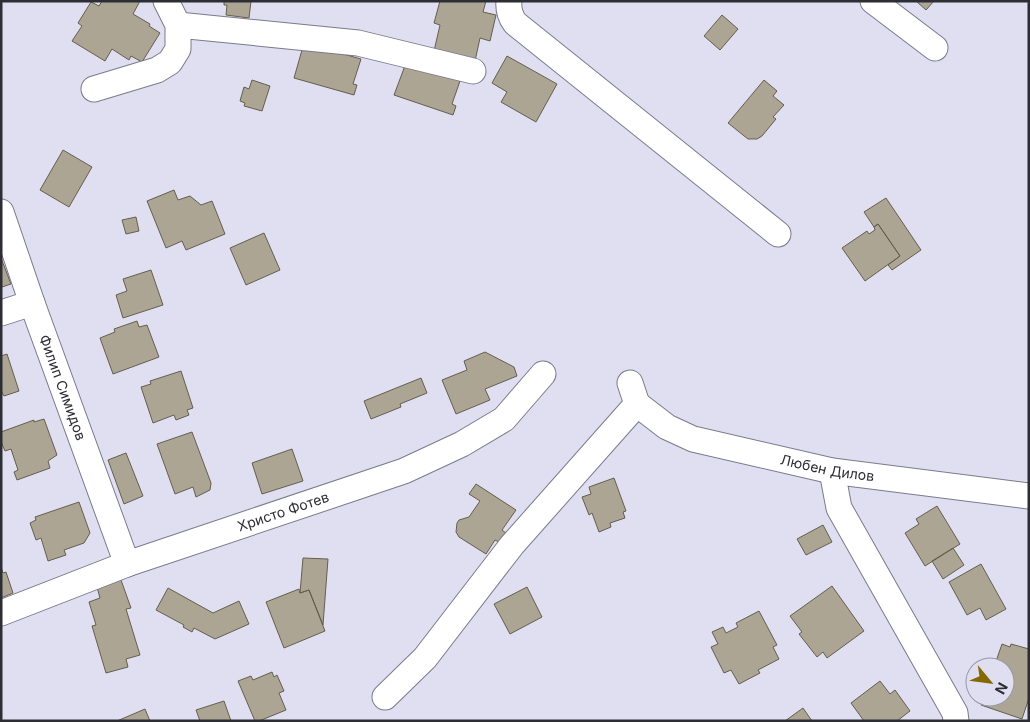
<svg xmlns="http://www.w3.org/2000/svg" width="1030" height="722" font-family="Inter,sans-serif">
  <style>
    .building { fill: #aca594; stroke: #645e4f }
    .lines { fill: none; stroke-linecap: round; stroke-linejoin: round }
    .minor-casing { stroke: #7b7a8b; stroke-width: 27 }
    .minor { stroke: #fff; stroke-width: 25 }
    .labels { text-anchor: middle; stroke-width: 4; stroke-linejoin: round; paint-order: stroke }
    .street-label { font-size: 14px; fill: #2d2d34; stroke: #e0dff2 }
  </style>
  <rect width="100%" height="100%" fill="#e0dff2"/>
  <path class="building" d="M 102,1 L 140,1 L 133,14 L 150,24 L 149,26 L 160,33 L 142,62 L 131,56 L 129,60 L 112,49 L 105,61 L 72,41 L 82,26 L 78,23 L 91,2 L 99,6 Z
    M 224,1 L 251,1 L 249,18 L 226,15 L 227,5 L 224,5 Z
    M 440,1 L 486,1 L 483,12 L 496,15 L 490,41 L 480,38 L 475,61 L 434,51 L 440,25 L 434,23 Z
    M 916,1 L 934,1 L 926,10 Z
    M 722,15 L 738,29 L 720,50 L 704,36 Z
    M 304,43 L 361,59 L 353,84 L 357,85 L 354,95 L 294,78 Z
    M 507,56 L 557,84 L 536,122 L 501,102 L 507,92 L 492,83 Z
    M 406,63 L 460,81 L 452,104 L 456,106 L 453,115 L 394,95 Z
    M 252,80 L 270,86 L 262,111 L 244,106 L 245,103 L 240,101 L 244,87 L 249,89 Z
    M 764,80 L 777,91 L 773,96 L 784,105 L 773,117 L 776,119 L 762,136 L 757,139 L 748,139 L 728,123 Z
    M 63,150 L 92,167 L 69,207 L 40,190 Z
    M 174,190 L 178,200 L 190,196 L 201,205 L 212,201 L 225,234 L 186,250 L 182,241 L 166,248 L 147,201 Z
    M 886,198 L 921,250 L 892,270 L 888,265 L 900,256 L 878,224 L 874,227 L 864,212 Z
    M 136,217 L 139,231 L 126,234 L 122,220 Z
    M 878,224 L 900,256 L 865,281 L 842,248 L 867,231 L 869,234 L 875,230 L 874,227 Z
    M 264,233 L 280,270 L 246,285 L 230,248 Z
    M 1,258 L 11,284 L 2,287 L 1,285 Z
    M 151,270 L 163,305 L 123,318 L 116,295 L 127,291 L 123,279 Z
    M 137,321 L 139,327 L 147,325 L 159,357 L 113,374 L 100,338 L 115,332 L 114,329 Z
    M 485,352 L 514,367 L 517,376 L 485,389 L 490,400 L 456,414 L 442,380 L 467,370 L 464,361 Z
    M 7,354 L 19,391 L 4,396 L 1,391 L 1,356 Z
    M 181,371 L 193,408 L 187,410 L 189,415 L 176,420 L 174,415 L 153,423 L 141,387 L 151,384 L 150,381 Z
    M 421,378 L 427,393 L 400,404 L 401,407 L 371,419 L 364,401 Z
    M 44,419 L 57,455 L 48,461 L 50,468 L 17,480 L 14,472 L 18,470 L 11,449 L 5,451 L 1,442 L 1,432 L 34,420 L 34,422 Z
    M 192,432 L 211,483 L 210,490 L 196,497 L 193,487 L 175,494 L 157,444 Z
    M 292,449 L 303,481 L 262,494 L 252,463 Z
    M 126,453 L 143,496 L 124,504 L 108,460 Z
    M 614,478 L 626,511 L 623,512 L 625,518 L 610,523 L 611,527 L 599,532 L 592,513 L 589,515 L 582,497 L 591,494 L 589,487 Z
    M 476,484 L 516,510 L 502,530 L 506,533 L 499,542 L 495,540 L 486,554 L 459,537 L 456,532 L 457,523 L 459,520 L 469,517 L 480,501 L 469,494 Z
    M 79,502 L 90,533 L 84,543 L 64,550 L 66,555 L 48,561 L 41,538 L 36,540 L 30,523 L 36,520 L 35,517 Z
    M 937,506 L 960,544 L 925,566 L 905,533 L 919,524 L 916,519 Z
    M 823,525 L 832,542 L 806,555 L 797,539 Z
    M 953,548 L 964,565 L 943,579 L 932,561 Z
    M 303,558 L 328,559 L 323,625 L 309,590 L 300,593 Z
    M 981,564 L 1006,609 L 986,620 L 980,608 L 967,615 L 949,582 Z
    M 1,567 L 3,573 L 6,572 L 13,593 L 1,598 Z
    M 121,580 L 131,608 L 126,609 L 140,655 L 126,659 L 128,667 L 106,673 L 92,626 L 96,625 L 89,602 L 100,598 L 97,587 Z
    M 832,586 L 864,631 L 827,658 L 823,652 L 817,657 L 799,634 L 802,632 L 790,616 Z
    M 527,587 L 542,617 L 510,634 L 494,604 Z
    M 168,588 L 213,613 L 239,601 L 249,624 L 215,639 L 194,628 L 192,632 L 183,627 L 184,625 L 156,610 Z
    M 299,589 L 300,593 L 309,590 L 325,631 L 284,648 L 266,602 Z
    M 759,611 L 777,645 L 773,647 L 779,659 L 758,670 L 760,673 L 739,684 L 731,670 L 724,673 L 711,647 L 718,644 L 712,632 L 723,627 L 726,633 L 738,627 L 736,623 Z
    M 1002,644 L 1010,647 L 1011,644 L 1029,649 L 1029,698 L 1022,719 L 981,705 L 984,697 L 1005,697 L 1005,667 L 994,667 Z
    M 272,672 L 274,677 L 277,675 L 284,691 L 279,693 L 286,710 L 259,721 L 255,721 L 238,681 L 251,676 L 253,680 Z
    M 880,681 L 890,694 L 895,690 L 910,711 L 897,721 L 864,721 L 851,703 Z
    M 224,701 L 231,721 L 200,721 L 196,710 Z
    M 803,708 L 812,721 L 785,721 Z
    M 145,709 L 150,721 L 117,721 Z"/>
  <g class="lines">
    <g class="minor-casing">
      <g id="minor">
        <path d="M 509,1 C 508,10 510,16 515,23 L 778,234"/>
        <path d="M 873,1 L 935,48"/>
        <path d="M 178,25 L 358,43 L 473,71"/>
        <path d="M 94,89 L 157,70 L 170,62 L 178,49 L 178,25 L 166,1"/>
        <path id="s1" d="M 1,212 L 32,303 L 127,564"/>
        <path d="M 1,313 L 32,303"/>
        <path d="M 630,383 L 637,404"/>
        <path id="s2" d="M 637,404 L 667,427 L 693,439 L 832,471 L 1029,496"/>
        <path d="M 832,471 L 839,508 L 955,713 L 956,721"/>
        <path id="s3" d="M 1,613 L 127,564 L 404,471 L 462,444 L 504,419 L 543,374"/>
        <path d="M 385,697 L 425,658 L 512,545 L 637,404"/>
      </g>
    </g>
    <use href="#minor" class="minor"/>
  </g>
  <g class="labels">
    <g class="street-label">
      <text dy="5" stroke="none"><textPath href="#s1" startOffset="186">Филип Симидов</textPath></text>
      <text dy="5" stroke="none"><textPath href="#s2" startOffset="204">Любен Дилов</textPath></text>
      <text dy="5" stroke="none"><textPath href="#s3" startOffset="300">Христо Фотев</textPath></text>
    </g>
  </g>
  <rect width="1030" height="722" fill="none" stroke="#2d2d34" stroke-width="5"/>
  <g transform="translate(990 682) rotate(119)"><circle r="24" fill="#e0dff2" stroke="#9898a6"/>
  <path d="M0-4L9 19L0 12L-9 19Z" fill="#856802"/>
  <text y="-8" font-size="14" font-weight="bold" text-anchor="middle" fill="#2d2d34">N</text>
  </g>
</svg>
